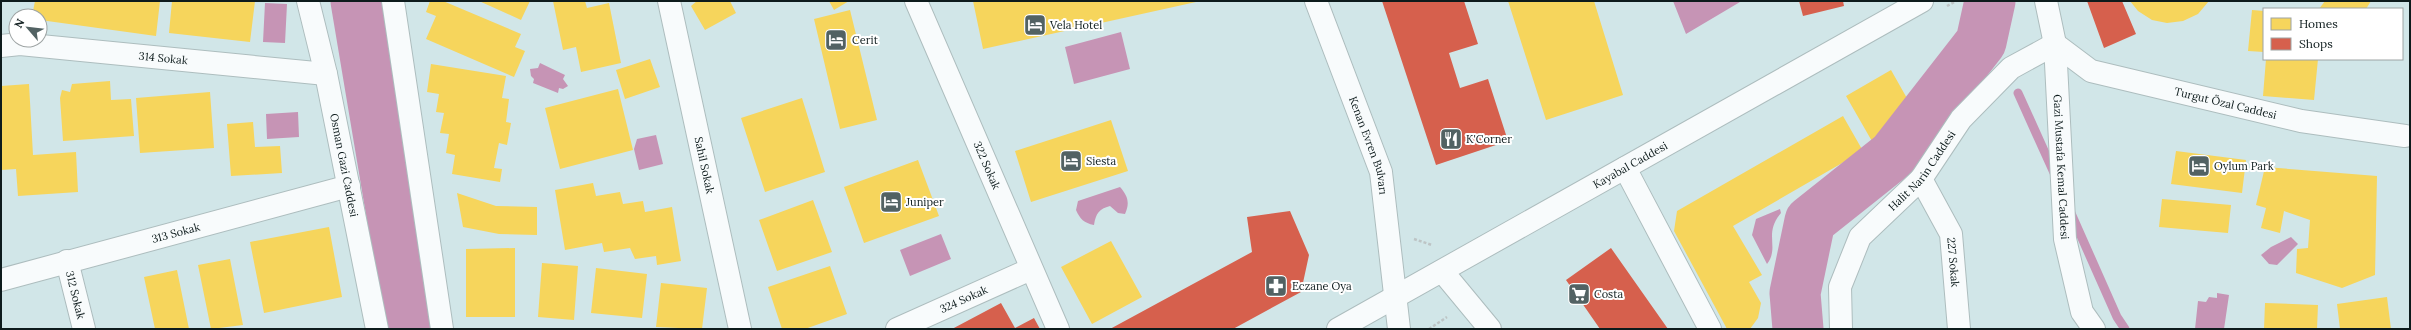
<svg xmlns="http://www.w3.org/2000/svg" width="2411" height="330" font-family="Lora,serif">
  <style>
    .water { fill: #c694b5 }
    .homes { fill: #f6d55c }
    .shops { fill: #d6604d }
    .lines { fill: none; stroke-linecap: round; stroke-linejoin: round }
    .stream { stroke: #c694b5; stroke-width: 9 }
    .river { stroke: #c694b5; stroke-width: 51 }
    .minor-casing { stroke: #adbdbe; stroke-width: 24 }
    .tertiary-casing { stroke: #adbdbe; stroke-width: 24 }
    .path { stroke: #bdc4c5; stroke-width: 2.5; stroke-dasharray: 3 2; stroke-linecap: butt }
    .minor { stroke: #f8fbfc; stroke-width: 22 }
    .tertiary { stroke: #f8fbfc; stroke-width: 22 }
    .labels { text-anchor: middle; stroke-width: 4; stroke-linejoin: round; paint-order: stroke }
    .poi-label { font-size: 11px; fill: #0d1b1c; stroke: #fff; text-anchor: start }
    .street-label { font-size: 11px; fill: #0d1b1c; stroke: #fff }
  </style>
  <rect width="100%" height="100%" fill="#d1e6e8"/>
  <path class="water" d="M 1673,1 L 1740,1 L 1740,2 L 1686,34 Z
    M 265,3 L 287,4 L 285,43 L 263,42 Z
    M 1121,32 L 1130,69 L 1074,84 L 1065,47 Z
    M 540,63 L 565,75 L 563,79 L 568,86 L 563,89 L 559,88 L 558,93 L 533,83 L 534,79 L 531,76 L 530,69 L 538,68 Z
    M 298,112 L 299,137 L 267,139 L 266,114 Z
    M 656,135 L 663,164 L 639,170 L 634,149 L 637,139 Z
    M 1120,187 C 1128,196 1130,203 1125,214 L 1118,213 L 1110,206 C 1099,209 1096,213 1094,225 C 1084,223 1080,219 1076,210 L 1078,201 Z
    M 1780,209 L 1781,213 C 1763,234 1780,247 1767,264 L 1752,235 L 1756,219 Z
    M 941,234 L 951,259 L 910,276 L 900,250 Z
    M 2291,237 L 2298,244 L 2277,265 L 2269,264 L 2261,255 L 2271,247 Z
    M 2217,293 L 2229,295 L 2224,329 L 2195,329 L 2198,301 L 2206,302 L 2209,297 L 2217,298 Z"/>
  <path class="homes" d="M 35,1 L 160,1 L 156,36 L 40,20 L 40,16 L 32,16 Z
    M 172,1 L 255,1 L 250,42 L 169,33 Z
    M 430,1 L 443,1 L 521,34 L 515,47 L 525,51 L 514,77 L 426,39 L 436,16 L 426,12 Z
    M 479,1 L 530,1 L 521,20 Z
    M 553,1 L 585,1 L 587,8 L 609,3 L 621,63 L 581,72 L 576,47 L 563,50 Z
    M 697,1 L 730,1 L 736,13 L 705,30 L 691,6 Z
    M 829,1 L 849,1 L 834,10 Z
    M 973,1 L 1196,1 L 1196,2 L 983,49 Z
    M 1508,1 L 1594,1 L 1623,95 L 1546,120 Z
    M 2130,1 L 2209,1 L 2198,14 L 2183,21 L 2167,23 L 2152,20 L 2138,11 Z
    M 2325,1 L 2371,1 L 2366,9 L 2319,9 Z
    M 850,10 L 877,120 L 840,129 L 814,19 Z
    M 2252,10 L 2264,11 L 2264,52 L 2248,51 Z
    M 650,59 L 660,87 L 625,99 L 616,70 Z
    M 2266,59 L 2318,59 L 2314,100 L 2263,96 Z
    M 431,64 L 506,76 L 502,98 L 509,99 L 506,122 L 511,123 L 507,145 L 499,143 L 494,168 L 502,169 L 500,182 L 452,174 L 455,155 L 446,153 L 449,134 L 440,133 L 444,113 L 436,112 L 439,94 L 427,92 Z
    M 1891,70 L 1908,100 L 1892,132 L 1873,143 L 1846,96 Z
    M 110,81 L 111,100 L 131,99 L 134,136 L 63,141 L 60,98 L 62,90 L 70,92 L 72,84 Z
    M 29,84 L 33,155 L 76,152 L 78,192 L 18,196 L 16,169 L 1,170 L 1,86 Z
    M 618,89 L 633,150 L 560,169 L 545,108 Z
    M 210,92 L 214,148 L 140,153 L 136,98 Z
    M 802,98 L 825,172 L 765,192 L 741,118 Z
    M 1843,116 L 1863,151 L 1733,226 L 1762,275 L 1749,282 L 1761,303 L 1758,318 L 1750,329 L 1727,329 L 1674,231 L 1677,211 Z
    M 1111,120 L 1128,171 L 1031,202 L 1015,151 Z
    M 253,122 L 255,147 L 280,146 L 282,173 L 231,176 L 227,124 Z
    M 2176,151 L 2246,160 L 2242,193 L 2171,184 Z
    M 918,160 L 939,216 L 864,243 L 844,187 Z
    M 2265,167 L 2377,176 L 2375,275 L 2342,288 L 2296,273 L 2297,249 L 2308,248 L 2310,220 L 2284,211 L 2280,233 L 2261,228 L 2266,208 L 2256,205 Z
    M 593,183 L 596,196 L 620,192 L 623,204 L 643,201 L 645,212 L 672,207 L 681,261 L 657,265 L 656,256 L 635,259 L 630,248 L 604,252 L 602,243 L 565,250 L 555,190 Z
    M 457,193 L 496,206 L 537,207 L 537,235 L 499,234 L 463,227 Z
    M 2162,199 L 2231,205 L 2228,233 L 2159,227 Z
    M 813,200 L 832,252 L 777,271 L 759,220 Z
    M 329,227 L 342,297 L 264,313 L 250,242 Z
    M 1111,241 L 1142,297 L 1092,324 L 1061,267 Z
    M 515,248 L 515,317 L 466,317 L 466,249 Z
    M 230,259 L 243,325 L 211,329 L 198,265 Z
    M 542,263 L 578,266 L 574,320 L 538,317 Z
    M 830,266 L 847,314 L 805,329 L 782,329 L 768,287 Z
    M 596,268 L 647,274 L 642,318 L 591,313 Z
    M 177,270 L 189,329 L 155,329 L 144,277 Z
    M 661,283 L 707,288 L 702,329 L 656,327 Z
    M 2387,297 L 2391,329 L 2340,329 L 2337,304 Z
    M 2265,303 L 2318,305 L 2317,329 L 2264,329 Z"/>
  <path class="shops" d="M 1382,1 L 1464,1 L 1478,44 L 1449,53 L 1460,88 L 1488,79 L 1508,141 L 1436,165 Z
    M 1799,1 L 1843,1 L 1844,6 L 1803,16 Z
    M 2087,1 L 2122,1 L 2136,34 L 2104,48 Z
    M 1290,211 L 1309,255 L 1301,292 L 1233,329 L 1110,329 L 1252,252 L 1247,217 Z
    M 1611,248 L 1668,329 L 1600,329 L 1566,280 Z
    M 1001,303 L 1015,328 L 1034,318 L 1040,329 L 952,329 Z"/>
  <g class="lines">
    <path class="stream" d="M 1987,21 L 1998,47
      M 2018,93 L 2055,175
      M 2070,211 L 2117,317 L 2125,329"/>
    <path class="river" d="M 356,1 L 411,329
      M 1798,329 L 1795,293 L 1810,221 L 1893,155 L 1981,42 L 1990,1"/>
    <g class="minor-casing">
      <g id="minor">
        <path id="s1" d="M 308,1 L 326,74 L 377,329"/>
        <path d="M 393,1 L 442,329"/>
        <path id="s2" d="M 669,1 L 740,329"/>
        <path id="s3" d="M 916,1 L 1058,329"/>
        <path id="s4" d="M 1316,1 L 1381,172 L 1399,329"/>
        <path id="s5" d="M 1,46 L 20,44 L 326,74"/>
        <path d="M 1625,168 L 1710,329"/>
        <path id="s6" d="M 1921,179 L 1951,234 L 1959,329"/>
        <path id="s7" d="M 67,261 L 84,329"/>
        <path d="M 1442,271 L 1490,329"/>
        <path id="s8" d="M 1,280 L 349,186"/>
        <path id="s9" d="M 897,329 L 1031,269"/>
        <path id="s10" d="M 1841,329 L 1840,287 L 1860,237 L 1921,179 L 1961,119 L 2011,68 L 2055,44 L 2091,71 L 2301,121 L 2405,136"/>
      </g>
    </g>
    <g class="tertiary-casing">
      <g id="tertiary">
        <path id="s11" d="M 2046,1 L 2055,44 L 2065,239 L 2082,312 L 2094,329"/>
        <path id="s12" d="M 1338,329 L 1922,1"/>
      </g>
    </g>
    <path class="path" d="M 1947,6 L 1956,1
      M 1414,239 L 1432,245
      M 1429,329 L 1447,317"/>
    <use href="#minor" class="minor"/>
    <use href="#tertiary" class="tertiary"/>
  </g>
  <defs>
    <g id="hotel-square" transform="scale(1.15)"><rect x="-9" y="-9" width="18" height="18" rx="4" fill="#526263" stroke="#fff"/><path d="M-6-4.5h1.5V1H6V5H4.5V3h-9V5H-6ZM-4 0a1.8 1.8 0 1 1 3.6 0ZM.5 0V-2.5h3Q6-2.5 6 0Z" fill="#fff"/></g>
    <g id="restaurant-square" transform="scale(1.15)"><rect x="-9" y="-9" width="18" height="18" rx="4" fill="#526263" stroke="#fff"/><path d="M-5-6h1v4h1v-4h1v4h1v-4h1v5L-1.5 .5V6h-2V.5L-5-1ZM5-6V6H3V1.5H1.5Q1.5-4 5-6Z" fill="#fff"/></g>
    <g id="pharmacy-square" transform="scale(1.15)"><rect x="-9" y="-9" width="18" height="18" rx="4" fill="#526263" stroke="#fff"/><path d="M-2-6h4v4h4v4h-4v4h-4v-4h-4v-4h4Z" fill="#fff"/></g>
    <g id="supermarket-square" transform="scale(1.15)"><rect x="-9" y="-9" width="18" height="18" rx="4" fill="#526263" stroke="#fff"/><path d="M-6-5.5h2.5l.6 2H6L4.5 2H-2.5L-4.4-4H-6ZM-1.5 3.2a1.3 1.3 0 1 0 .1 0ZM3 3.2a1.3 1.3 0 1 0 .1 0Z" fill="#fff"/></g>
  </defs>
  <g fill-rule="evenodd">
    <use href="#hotel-square" x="1035" y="25"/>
    <use href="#hotel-square" x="836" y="40"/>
    <use href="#restaurant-square" x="1451" y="139"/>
    <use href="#hotel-square" x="1071" y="161"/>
    <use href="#hotel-square" x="2199" y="166"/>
    <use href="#hotel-square" x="891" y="202"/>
    <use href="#pharmacy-square" x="1276" y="286"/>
    <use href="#supermarket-square" x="1579" y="294"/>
  </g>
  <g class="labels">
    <g class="poi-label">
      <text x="1050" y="29">Vela Hotel</text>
      <text x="852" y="44">Cerit</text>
      <text x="1466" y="143">K'Corner</text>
      <text x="1086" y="165">Siesta</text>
      <text x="2214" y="170">Oylum Park</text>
      <text x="906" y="206">Juniper</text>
      <text x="1292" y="290">Eczane Oya</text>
      <text x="1594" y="298">Costa</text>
    </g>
    <g class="street-label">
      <text dy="4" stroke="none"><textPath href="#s5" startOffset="163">314 Sokak</textPath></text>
      <text dy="4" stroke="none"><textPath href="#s10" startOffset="557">Turgut Özal Caddesi</textPath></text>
      <text dy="4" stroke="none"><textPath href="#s4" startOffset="154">Kenan Evren Bulvarı</textPath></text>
      <text dy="4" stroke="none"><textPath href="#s1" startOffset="168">Osman Gazi Caddesi</textPath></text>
      <text dy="4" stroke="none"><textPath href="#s2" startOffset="168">Sahil Sokak</textPath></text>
      <text dy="4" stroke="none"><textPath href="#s3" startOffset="179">322 Sokak</textPath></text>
      <text dy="4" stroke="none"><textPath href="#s12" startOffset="335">Kayabal Caddesi</textPath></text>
      <text dy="4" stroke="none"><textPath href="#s11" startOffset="167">Gazi Mustafa Kemal Caddesi</textPath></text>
      <text dy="4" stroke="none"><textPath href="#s10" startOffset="187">Halit Narin Caddesi</textPath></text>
      <text dy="4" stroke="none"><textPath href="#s8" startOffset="181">313 Sokak</textPath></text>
      <text dy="4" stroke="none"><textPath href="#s6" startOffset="91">227 Sokak</textPath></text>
      <text dy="4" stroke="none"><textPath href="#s7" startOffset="35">312 Sokak</textPath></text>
      <text dy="4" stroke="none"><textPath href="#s9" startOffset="73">324 Sokak</textPath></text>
    </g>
  </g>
  <rect width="2411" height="330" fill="none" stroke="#0d1b1c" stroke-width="4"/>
  <rect x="2263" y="8" width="140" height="52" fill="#ffffff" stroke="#9ea4a4"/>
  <rect x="2271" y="18" width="20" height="12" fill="#f6d55c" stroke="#9ea4a4"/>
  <text x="2299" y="28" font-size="12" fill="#0d1b1c">Homes</text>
  <rect x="2271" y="38" width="20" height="12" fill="#d6604d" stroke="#9ea4a4"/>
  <text x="2299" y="48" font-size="12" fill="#0d1b1c">Shops</text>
  <g transform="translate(28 28) rotate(298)"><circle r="19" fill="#ffffff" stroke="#9ea4a4"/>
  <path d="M0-3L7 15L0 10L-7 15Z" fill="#526263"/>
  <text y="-6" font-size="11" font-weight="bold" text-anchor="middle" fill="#0d1b1c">N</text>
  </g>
</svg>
